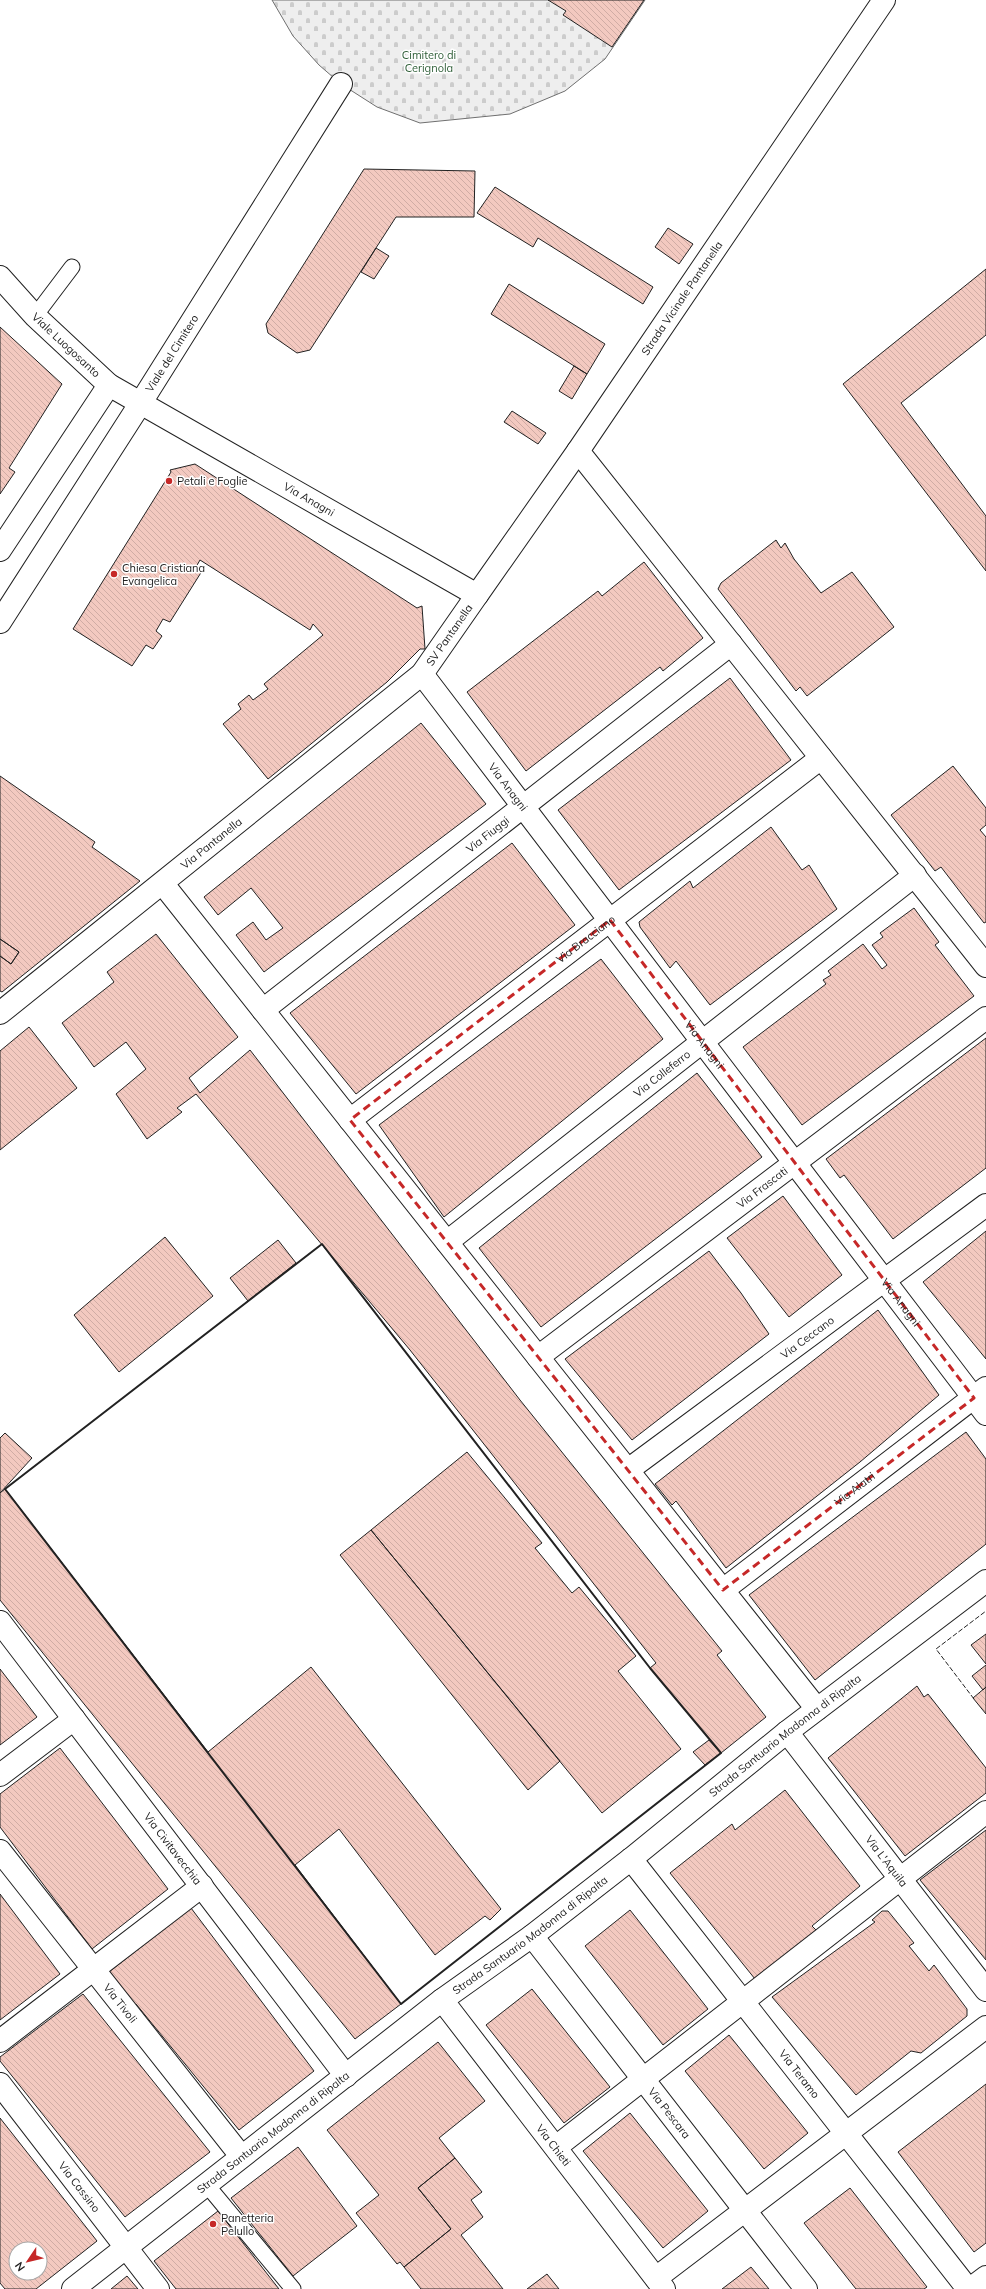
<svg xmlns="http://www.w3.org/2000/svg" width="986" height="2289" font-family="Mulish,sans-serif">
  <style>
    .cemetery { fill: url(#cemetery-stones); stroke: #6f6f6f }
    .building { fill: url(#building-back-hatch); stroke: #222; fill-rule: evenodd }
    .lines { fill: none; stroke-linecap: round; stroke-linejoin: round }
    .lane-casing { stroke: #222; stroke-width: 17 }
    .street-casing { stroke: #222; stroke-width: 24 }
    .secondary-casing { stroke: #222; stroke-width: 24 }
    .lane { stroke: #fff; stroke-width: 15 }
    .street { stroke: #fff; stroke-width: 22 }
    .secondary { stroke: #fff; stroke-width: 22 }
    .fence { stroke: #222; stroke-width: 1; stroke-dasharray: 5 2; stroke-linecap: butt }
    .wall { stroke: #222; stroke-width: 2 }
    .marked { fill: none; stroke: #c62828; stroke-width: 3; stroke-dasharray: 8 5; stroke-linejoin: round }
    .poi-dot { fill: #c62828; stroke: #fff; stroke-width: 1.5 }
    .labels { text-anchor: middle; stroke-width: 3; stroke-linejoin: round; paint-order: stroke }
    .park-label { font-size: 11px; fill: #2f5e38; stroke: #fff }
    .street-label { font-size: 11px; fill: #222; stroke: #fff }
    .poi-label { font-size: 11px; fill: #222; stroke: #fff; text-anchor: start }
  </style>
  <defs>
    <pattern id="cemetery-stones" width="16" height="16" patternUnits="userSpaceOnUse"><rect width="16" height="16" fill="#eee"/><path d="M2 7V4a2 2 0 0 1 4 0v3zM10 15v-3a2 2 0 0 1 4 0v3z" fill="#ccc"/></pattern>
    <pattern id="building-back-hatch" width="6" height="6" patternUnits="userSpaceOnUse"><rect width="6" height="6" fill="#f3c9c0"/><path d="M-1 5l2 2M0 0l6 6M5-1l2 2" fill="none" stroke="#d0aca5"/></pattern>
  </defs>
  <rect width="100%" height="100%" fill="#fff"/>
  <path class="cemetery" d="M 272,0 L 645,0 L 605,59 L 565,91 L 510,114 L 420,123 L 377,107 L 341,84 L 319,65 L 293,36 Z"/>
  <path class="building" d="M 548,0 L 644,0 L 612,47 L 563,15 L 566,11 Z
    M 364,169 L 475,171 L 474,217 L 396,217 L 310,350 L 297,353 L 268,333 L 266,324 Z
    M 495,187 L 653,287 L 643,304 L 538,238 L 533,247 L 477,213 Z
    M 668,228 L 693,244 L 679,264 L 655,247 Z
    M 376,248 L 389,256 L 374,279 L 361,272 Z
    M 986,269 L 986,335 L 901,403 L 986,516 L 986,571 L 843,384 Z
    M 509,284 L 605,344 L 587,374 L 491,314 Z
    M 0,327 L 62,384 L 9,468 L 15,472 L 0,494 Z
    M 574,366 L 587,374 L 572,399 L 559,391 Z
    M 512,411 L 546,433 L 538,444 L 504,422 Z
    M 195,464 L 417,608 L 422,606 L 425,649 L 420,649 L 387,682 L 268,779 L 223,724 L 241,709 L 238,704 L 249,695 L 253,700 L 268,689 L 264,684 L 323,635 L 313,624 L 310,630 L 200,560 L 196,567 L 202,571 L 170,622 L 163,619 L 156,631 L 162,636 L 153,649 L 146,645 L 132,666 L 73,629 L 171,472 L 170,470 Z
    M 776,540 L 781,548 L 785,543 L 794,559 L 821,593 L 852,572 L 894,627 L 807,696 L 800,687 L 796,691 L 718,589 L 721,583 Z
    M 644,562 L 703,638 L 663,671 L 660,667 L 526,771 L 467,692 L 598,591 L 602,596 Z
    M 730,678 L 791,760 L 619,890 L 558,810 Z
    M 421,723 L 486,804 L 264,972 L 236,935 L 253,922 L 266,940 L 283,928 L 251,888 L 218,915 L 204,897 Z
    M 953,766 L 986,808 L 986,825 L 980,830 L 986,837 L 986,922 L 984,923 L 941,867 L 935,871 L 891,815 Z
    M 0,776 L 95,842 L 92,847 L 140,881 L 2,992 L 0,991 L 0,956 L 11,964 L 19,952 L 0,939 Z
    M 771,827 L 802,870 L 809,865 L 837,909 L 710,1005 L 676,961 L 670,968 L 640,927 L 639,922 L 690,881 L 693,888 Z
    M 512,843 L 575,925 L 356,1094 L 290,1013 Z
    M 914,908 L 939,942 L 935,945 L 974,996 L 802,1125 L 743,1047 L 826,984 L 823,980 L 831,975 L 828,971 L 863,944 L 882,969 L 887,965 L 872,945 L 883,937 L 880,933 Z
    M 156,934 L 238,1037 L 189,1078 L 200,1093 L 250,1050 L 520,1400 L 722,1651 L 717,1655 L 766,1717 L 721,1753 L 650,1668 L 656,1663 L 410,1350 L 196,1094 L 177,1108 L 182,1112 L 147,1139 L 116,1094 L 146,1069 L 126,1042 L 94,1067 L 62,1023 L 114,982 L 107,972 Z
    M 0,939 L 19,952 L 11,964 L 0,956 Z
    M 601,959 L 663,1039 L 444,1217 L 379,1125 Z
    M 29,1027 L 77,1088 L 0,1150 L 0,1051 Z
    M 986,1038 L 986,1168 L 893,1239 L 844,1175 L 840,1178 L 826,1159 Z
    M 697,1073 L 762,1157 L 541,1327 L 479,1248 Z
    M 783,1196 L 842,1275 L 789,1317 L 727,1238 Z
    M 986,1231 L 986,1359 L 923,1282 Z
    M 165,1237 L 213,1296 L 119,1372 L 74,1315 Z
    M 278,1240 L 296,1263 L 248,1301 L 230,1278 Z
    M 709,1251 L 741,1293 L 769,1334 L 632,1440 L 565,1359 Z
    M 878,1310 L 939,1395 L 860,1462 L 726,1568 L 676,1501 L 672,1505 L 655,1484 Z
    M 966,1432 L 986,1459 L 986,1544 L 815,1680 L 749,1595 Z
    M 5,1433 L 32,1458 L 0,1493 L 0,1438 Z
    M 467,1452 L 542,1543 L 535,1548 L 572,1593 L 579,1587 L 636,1656 L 618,1671 L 681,1749 L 602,1813 L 371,1530 Z
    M 5,1489 L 208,1752 L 311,1667 L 501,1909 L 490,1920 L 485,1916 L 435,1955 L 339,1829 L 295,1865 L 401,2004 L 355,2039 L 0,1600 L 0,1493 Z
    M 371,1530 L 560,1761 L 528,1790 L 340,1555 Z
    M 986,1634 L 986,1664 L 971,1645 Z
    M 986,1665 L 986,1687 L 983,1690 L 972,1676 Z
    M 0,1669 L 37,1717 L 0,1745 Z
    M 917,1686 L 924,1697 L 928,1694 L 986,1768 L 986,1793 L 905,1856 L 828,1758 Z
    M 986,1687 L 986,1714 L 973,1698 Z
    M 709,1740 L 721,1753 L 705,1765 L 693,1752 Z
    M 60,1748 L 168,1889 L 92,1949 L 0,1827 L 0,1794 Z
    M 785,1790 L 860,1886 L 812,1926 L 817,1931 L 755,1979 L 670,1873 L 732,1824 L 735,1830 Z
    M 986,1830 L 986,1960 L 920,1880 Z
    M 0,1894 L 60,1974 L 0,2020 Z
    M 191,1908 L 314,2071 L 239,2130 L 136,2004 L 132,2008 L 105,1975 Z
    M 630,1910 L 708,2009 L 663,2045 L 585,1946 Z
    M 882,1911 L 888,1911 L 914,1943 L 909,1946 L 929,1971 L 934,1965 L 967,2009 L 967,2016 L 921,2053 L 911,2051 L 856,2095 L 772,1997 L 875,1922 L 872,1920 Z
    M 532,1989 L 610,2087 L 564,2123 L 486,2025 Z
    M 83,1994 L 210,2152 L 125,2217 L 0,2061 L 0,2057 Z
    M 729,2035 L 808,2133 L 764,2169 L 685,2071 Z
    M 438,2042 L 485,2101 L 439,2138 L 455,2158 L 418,2188 L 451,2229 L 404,2267 L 400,2262 L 397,2264 L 356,2213 L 379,2195 L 327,2130 Z
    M 986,2084 L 986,2243 L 974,2252 L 898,2152 Z
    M 630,2113 L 708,2211 L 663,2248 L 583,2151 Z
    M 0,2118 L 97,2241 L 36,2289 L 5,2289 L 0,2283 ZM 16,2249 L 40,2249 L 40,2273 L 16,2273 Z
    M 298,2147 L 357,2226 L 293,2276 L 231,2198 Z
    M 455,2158 L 482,2192 L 471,2200 L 483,2217 L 461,2235 L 503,2289 L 421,2289 L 404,2267 L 451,2229 L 418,2188 Z
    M 850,2188 L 927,2287 L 924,2289 L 856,2289 L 804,2223 Z
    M 218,2211 L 279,2289 L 176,2289 L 154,2261 Z
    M 751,2267 L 769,2289 L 722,2289 Z
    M 547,2274 L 559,2289 L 527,2289 Z
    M 127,2276 L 138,2289 L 111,2289 Z"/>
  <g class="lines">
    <g class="lane-casing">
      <path id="lane" d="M 35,316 L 72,267
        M 206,2184 L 293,2289"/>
    </g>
    <g class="street-casing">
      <g id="street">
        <path id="s1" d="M 0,277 L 35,316 L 109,385 L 477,595 L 578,451 L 884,0"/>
        <path d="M 578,451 L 986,966"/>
        <path d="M 0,550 L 109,385"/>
        <path id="s2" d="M 0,622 L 140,404 L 341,84"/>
        <path id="s3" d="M 422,674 L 986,1414"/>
        <path d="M 163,884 L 817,1709"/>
        <path id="s4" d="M 263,1010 L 731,644"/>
        <path id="s5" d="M 350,1120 L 821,758"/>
        <path id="s6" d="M 447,1242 L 915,875"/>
        <path id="s7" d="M 538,1357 L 986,1018"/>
        <path id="s8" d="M 628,1470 L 986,1205"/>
        <path id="s9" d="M 723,1590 L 986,1388"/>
        <path id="s10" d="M 0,1622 L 346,2076"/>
        <path id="s11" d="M 787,1732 L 986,1990"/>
        <path d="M 0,1775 L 74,1719"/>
        <path id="s12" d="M 0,1851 L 241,2156"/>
        <path id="s13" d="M 631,1859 L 968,2289"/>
        <path id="s14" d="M 532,1936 L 806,2289"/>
        <path id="s15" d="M 442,2000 L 664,2289"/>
        <path d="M 0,2041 L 202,1886"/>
        <path id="s16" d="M 0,2084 L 158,2289"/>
        <path d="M 556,2147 L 986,1812"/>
        <path d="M 656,2278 L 986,2027"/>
        <path d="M 970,2289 L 986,2277"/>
      </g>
    </g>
    <g class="secondary-casing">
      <g id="secondary">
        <path id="s17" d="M 0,1013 L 422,674 L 477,595"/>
        <path id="s18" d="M 73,2289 L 442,2000 L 532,1936 L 631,1859 L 787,1732 L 986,1581"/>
      </g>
    </g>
    <use href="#lane" class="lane"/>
    <use href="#street" class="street"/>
    <use href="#secondary" class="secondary"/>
    <path class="fence" d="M 974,1699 L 936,1649 L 986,1611"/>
    <path class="wall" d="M 322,1244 L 650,1668 L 721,1753 L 401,2004 L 5,1489 Z"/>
  </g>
  <path class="marked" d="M 610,920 L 974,1398 L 723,1590 L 350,1120 Z"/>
  <g class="poi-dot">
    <circle cx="169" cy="481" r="4"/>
    <circle cx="114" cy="574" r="4"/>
    <circle cx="213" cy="2224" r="4"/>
  </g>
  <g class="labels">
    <g class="park-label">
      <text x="429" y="59">Cimitero di<tspan x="429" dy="13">Cerignola</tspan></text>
    </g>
    <g class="street-label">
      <text dy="4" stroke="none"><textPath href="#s1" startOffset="938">Strada Vicinale Pantanella</textPath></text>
      <text dy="4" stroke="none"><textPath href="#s1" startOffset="95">Viale Luogosanto</textPath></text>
      <text dy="4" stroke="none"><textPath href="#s2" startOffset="319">Viale del Cimitero</textPath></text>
      <text dy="4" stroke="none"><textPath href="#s1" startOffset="384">Via Anagni</textPath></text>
      <text dy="4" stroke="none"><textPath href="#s17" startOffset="589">SV Pantanella</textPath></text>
      <text dy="4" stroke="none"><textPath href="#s3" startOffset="142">Via Anagni</textPath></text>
      <text dy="4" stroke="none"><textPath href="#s4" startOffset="285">Via Fiuggi</textPath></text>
      <text dy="4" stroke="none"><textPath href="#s17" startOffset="271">Via Pantanella</textPath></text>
      <text dy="4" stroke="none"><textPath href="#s5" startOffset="297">Via Bracciano</textPath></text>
      <text dy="4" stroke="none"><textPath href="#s3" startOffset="466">Via Anagni</textPath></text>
      <text dy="4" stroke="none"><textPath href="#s6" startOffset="273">Via Colleferro</textPath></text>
      <text dy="4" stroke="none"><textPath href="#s7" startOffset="281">Via Frascati</textPath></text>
      <text dy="4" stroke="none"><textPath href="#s3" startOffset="790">Via Anagni</textPath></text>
      <text dy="4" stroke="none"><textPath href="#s8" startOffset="223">Via Ceccano</textPath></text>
      <text dy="4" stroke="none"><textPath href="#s9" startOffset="166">Via Alatri</textPath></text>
      <text dy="4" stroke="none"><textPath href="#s18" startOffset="902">Strada Santuario Madonna di Ripalta</textPath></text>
      <text dy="4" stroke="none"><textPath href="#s10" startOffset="285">Via Civitavecchia</textPath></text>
      <text dy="4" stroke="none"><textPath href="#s11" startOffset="163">Via L'Aquila</textPath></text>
      <text dy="4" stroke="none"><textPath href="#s18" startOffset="578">Strada Santuario Madonna di Ripalta</textPath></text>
      <text dy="4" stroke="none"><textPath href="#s12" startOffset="194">Via Tivoli</textPath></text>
      <text dy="4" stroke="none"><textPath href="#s13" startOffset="273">Via Teramo</textPath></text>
      <text dy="4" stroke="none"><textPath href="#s14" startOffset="224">Via Pescara</textPath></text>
      <text dy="4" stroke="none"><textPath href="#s18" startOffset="254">Strada Santuario Madonna di Ripalta</textPath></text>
      <text dy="4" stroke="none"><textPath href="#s15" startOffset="183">Via Chieti</textPath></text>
      <text dy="4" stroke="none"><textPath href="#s16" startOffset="130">Via Cassino</textPath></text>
    </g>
    <g class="poi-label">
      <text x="177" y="485">Petali e Foglie</text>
      <text x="122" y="572">Chiesa Cristiana<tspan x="122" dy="13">Evangelica</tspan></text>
      <text x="221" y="2222">Panetteria<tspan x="221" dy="13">Pelullo</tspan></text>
    </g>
  </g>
  <g transform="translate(28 2261) rotate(235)"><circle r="19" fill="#ffffff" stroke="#a7a7a7"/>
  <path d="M0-3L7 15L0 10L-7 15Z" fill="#c62828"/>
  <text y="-6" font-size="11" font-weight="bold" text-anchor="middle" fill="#222222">N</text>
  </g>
</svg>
